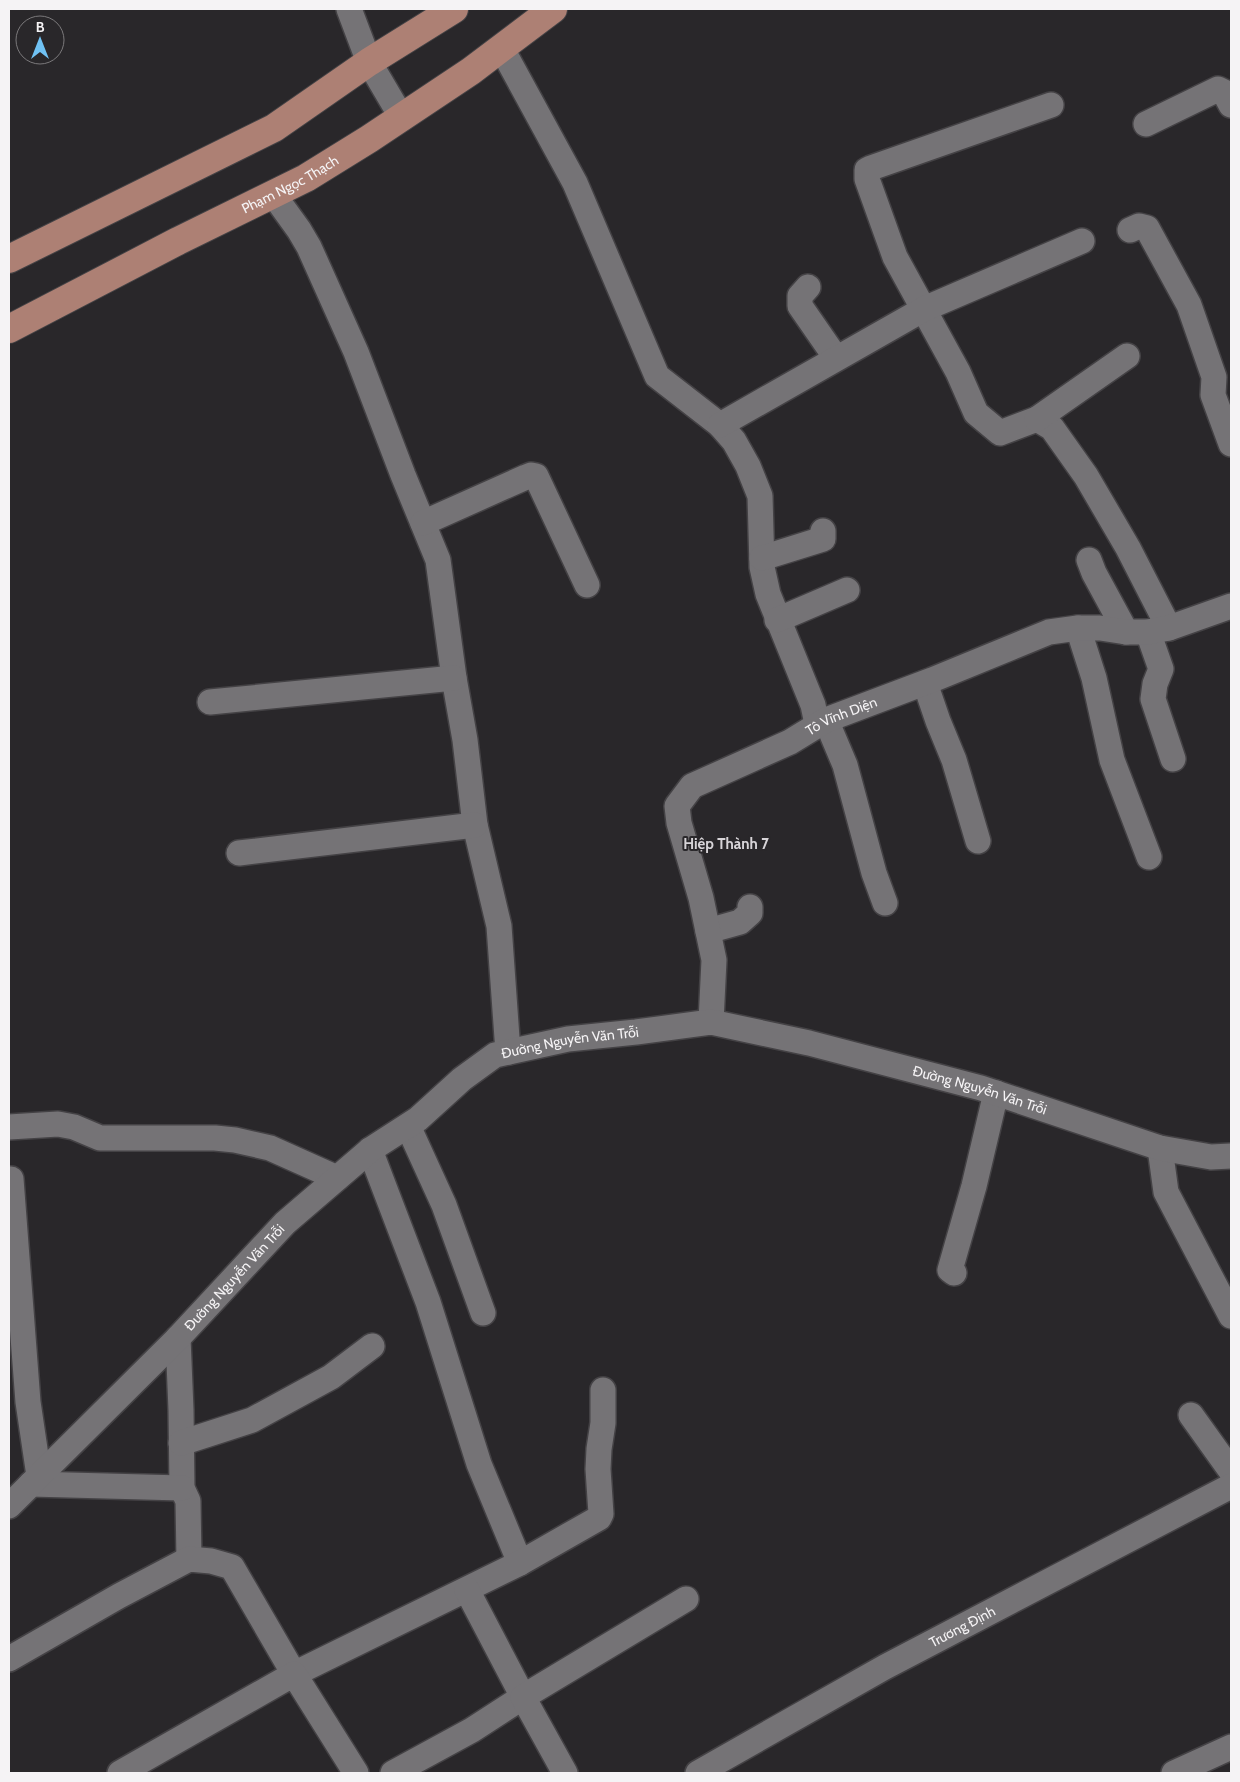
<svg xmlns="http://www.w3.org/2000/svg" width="1240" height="1782" font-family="Cabin,sans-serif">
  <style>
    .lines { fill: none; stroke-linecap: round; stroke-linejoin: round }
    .minor-casing { stroke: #444245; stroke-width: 28 }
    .major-casing { stroke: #444245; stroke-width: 30 }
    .minor { stroke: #757376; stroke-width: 25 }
    .major { stroke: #ad8074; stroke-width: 28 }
    .labels { text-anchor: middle; stroke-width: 4; stroke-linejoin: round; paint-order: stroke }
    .street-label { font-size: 14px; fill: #f5f3f5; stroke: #29272a }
    .neighbourhood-label { font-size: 15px; font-weight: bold; fill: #d7d4d8; stroke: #29272a }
  </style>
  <rect width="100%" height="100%" fill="#29272a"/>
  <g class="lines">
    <g class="minor-casing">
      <g id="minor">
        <path d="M 349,9 L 369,62 L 402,118"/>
        <path d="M 502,49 L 575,183 L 657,376 L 720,425 L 734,441 L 748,466 L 760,496 L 762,567 L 768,594 L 813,705 L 817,724"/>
        <path d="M 1051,105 L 871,168 L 867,170 L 867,179 L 895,257 L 958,372 L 976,413 L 1000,433 L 1037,419 L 1052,428 L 1086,476 L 1128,548 L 1169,628"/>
        <path d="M 1146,124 L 1218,89 L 1224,92 L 1231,105"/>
        <path d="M 273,194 L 299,230 L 309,247 L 356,352 L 403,475 L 438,560 L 454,678 L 465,740 L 475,825 L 499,926 L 508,1052"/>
        <path d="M 1130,230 L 1139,226 L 1147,228 L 1189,305 L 1214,377 L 1213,395 L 1231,444"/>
        <path d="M 808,287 L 800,296 L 800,306 L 836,358"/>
        <path d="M 1037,419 L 1127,356"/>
        <path d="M 720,425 L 924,309 L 1082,241"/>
        <path d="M 423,523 L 526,477 L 531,475 L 536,476 L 587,585"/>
        <path d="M 762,558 L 823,539 L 823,531"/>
        <path d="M 1089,560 L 1094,573 L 1126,632"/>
        <path d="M 777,620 L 847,590"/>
        <path d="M 1078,628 L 1094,678 L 1112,760 L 1149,857"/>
        <path d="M 1148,632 L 1161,669 L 1155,684 L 1153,699 L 1173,759"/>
        <path d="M 925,683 L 938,721 L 954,760 L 978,841"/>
        <path d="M 210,702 L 454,678"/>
        <path d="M 826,720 L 845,765 L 874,873 L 885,903"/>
        <path d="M 239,853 L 475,825"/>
        <path d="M 708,931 L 740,922 L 750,913 L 750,907"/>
        <path id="s1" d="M 711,1022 L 714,960 L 701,898 L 679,823 L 677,806 L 692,786 L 790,742 L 826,720 L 932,680 L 1049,632 L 1078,628 L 1100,628 L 1126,632 L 1148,632 L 1169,628 L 1231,606"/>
        <path d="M 408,1126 L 444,1205 L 483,1313"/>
        <path d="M 9,1127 L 58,1124 L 74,1127 L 100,1138 L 215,1138 L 235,1140 L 270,1148 L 337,1178"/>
        <path d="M 1160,1148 L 1166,1192 L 1231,1316"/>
        <path d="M 370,1150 L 428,1302 L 479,1464 L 520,1563"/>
        <path d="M 11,1179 L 28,1402 L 39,1476"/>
        <path d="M 954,1273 L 950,1270 L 974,1186 L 996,1093"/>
        <path d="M 178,1338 L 181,1410 L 182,1488 L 188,1501 L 189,1559"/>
        <path d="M 1191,1415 L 1231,1471"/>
        <path d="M 181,1443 L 252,1420 L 331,1377 L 372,1346"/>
        <path d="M 31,1484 L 182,1488"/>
        <path id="s2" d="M 9,1506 L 178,1338 L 285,1223 L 370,1150 L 418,1119 L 462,1079 L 495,1055 L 568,1039 L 636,1032 L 711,1022 L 809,1043 L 981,1088 L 1160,1148 L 1211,1157 L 1231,1156"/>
        <path d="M 9,1659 L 119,1596 L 189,1559 L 211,1561 L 232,1567 L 294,1674 L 520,1563 L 599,1518 L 601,1514 L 598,1469 L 599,1449 L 603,1423 L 603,1390"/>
        <path d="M 120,1773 L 294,1674 L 356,1773"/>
        <path d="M 393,1773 L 472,1730 L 523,1697 L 467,1590"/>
        <path d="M 565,1773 L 523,1697 L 686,1599"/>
        <path id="s3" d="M 698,1773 L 885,1667 L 1231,1486"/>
        <path d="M 1174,1773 L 1231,1747"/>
      </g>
    </g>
    <g class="major-casing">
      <g id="major">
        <path d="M 9,259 L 274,128 L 369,62 L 454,9"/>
        <path id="s4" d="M 9,329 L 178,241 L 306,178 L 369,139 L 471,71 L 553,9"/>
      </g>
    </g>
    <use href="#minor" class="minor"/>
    <use href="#major" class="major"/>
  </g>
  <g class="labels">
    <g class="street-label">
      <text dy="5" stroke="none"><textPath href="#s4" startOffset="316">Phạm Ngọc Thạch</textPath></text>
      <text dy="5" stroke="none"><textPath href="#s1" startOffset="411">Tô Vĩnh Diện</textPath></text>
      <text dy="5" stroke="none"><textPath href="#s2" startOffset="741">Đường Nguyễn Văn Trỗi</textPath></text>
      <text dy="5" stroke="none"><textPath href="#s2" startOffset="1161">Đường Nguyễn Văn Trỗi</textPath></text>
      <text dy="5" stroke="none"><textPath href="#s2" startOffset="321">Đường Nguyễn Văn Trỗi</textPath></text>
      <text dy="5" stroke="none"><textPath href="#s3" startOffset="302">Trương Định</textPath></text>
    </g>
    <g class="neighbourhood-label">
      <text x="726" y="849">Hiệp Thành 7</text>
    </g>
  </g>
  <rect width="1240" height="1782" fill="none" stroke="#f5f3f5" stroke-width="20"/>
  <g transform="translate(40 40)"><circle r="24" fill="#29272a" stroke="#7b797b"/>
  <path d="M0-4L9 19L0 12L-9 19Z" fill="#70c2f4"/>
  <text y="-8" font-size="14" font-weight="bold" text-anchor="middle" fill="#f5f3f5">B</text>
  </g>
</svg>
